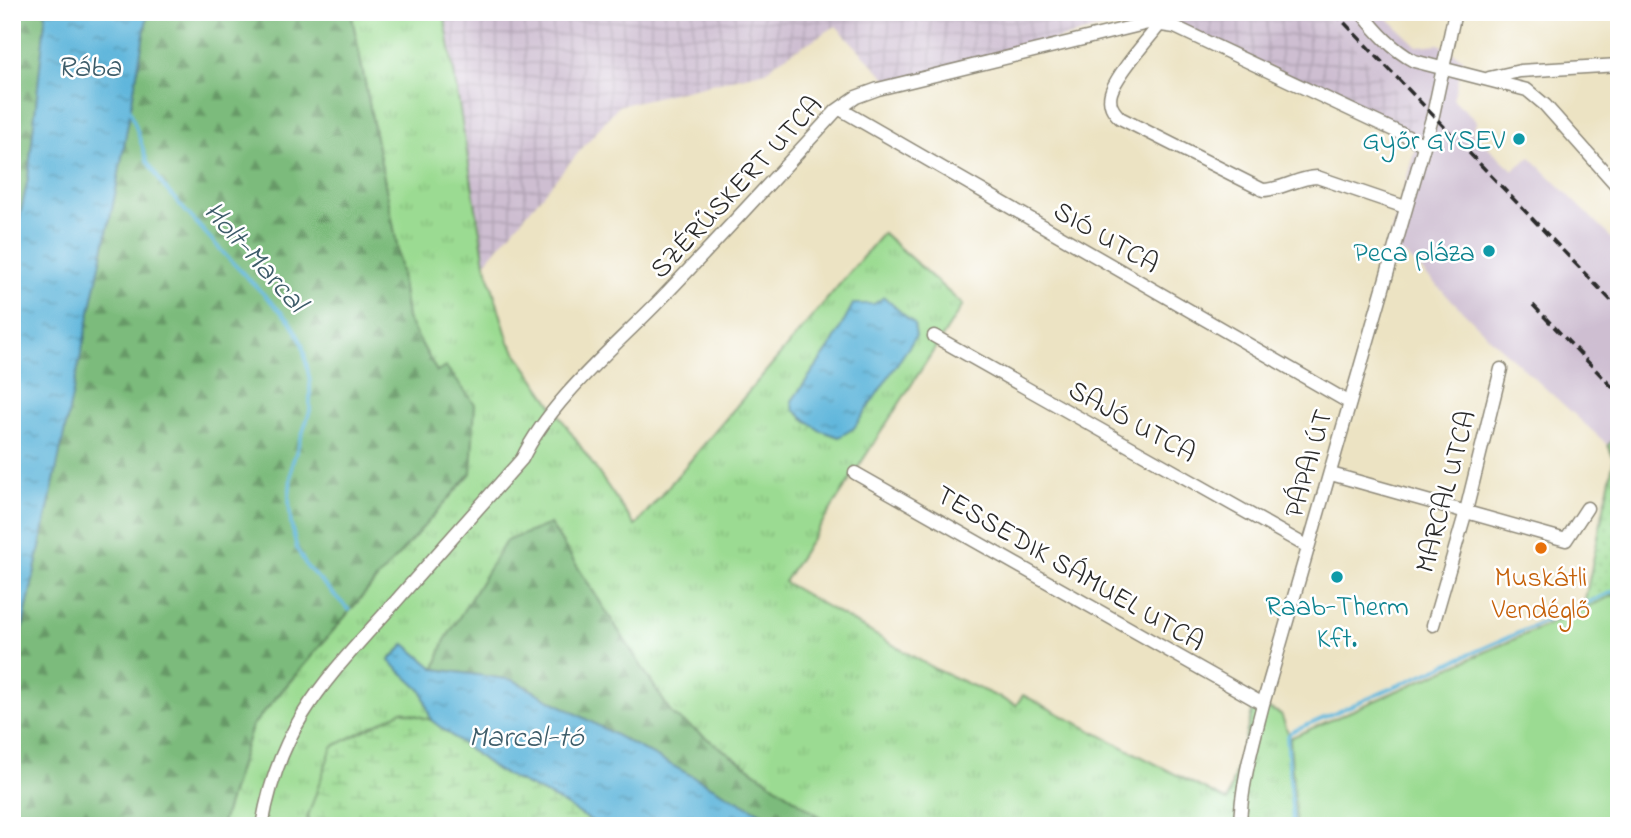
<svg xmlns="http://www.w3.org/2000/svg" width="1631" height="838" font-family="'Indie Flower',sans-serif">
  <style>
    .industrial { fill: url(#industrial-grid) }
    .railway { fill: #cebed1 }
    .grass { fill: url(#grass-tufts); stroke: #63835e; stroke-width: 2; fill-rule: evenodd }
    .forest { fill: url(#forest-firs); stroke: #547354; stroke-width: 2 }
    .wetland { fill: url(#wetland-marsh); stroke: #63835e; stroke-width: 2 }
    .park { fill: url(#park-dots); stroke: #63835e; stroke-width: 2 }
    .pitch { fill: #9bdb92; stroke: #63835e; stroke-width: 2 }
    .water { fill: url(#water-ripples); stroke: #447083; stroke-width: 2 }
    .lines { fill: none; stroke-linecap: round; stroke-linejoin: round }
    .stream { stroke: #5eb6db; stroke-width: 3.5 }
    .minor-casing { stroke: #8c8777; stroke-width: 15 }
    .minor { stroke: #fff; stroke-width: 12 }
    .rail { stroke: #2b2b2b; stroke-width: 3.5; stroke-dasharray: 10 5; stroke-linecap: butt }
    .culture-dot { fill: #0f9aa8; stroke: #fff; stroke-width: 2.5 }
    .food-dot { fill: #e8710a; stroke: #fff; stroke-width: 2.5 }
    .labels { text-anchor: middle; stroke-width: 5; stroke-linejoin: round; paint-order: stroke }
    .culture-label { font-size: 28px; fill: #0d838f; stroke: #fff; text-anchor: end }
    .street-label { font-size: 28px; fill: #2b2b2b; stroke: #fff }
    .food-label { font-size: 28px; fill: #c56008; stroke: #fff }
    .water-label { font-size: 30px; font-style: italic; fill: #3d5c69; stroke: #fff }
  </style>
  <defs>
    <pattern id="industrial-grid" width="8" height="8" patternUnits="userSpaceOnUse" patternTransform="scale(1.75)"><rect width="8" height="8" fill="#cebed1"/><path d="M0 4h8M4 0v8" fill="none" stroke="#b1a3b4"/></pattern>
    <pattern id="grass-tufts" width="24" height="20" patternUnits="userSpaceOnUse" patternTransform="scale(1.75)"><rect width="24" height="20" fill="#9bdb92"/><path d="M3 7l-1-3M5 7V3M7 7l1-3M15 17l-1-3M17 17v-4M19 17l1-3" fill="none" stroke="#86bc7e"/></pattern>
    <pattern id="forest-firs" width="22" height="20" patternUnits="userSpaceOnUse" patternTransform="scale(1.75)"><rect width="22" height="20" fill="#7cbb7c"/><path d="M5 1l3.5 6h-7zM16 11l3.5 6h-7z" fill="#669866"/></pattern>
    <pattern id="wetland-marsh" width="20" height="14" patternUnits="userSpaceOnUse" patternTransform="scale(1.75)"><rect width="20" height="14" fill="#9bdb92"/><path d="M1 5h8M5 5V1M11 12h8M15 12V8" fill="none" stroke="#86bc7e"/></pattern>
    <pattern id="park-dots" width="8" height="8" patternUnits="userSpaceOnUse" patternTransform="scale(1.75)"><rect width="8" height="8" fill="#9bdb92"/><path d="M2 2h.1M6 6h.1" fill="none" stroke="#86bc7e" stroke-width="1.8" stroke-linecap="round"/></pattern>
    <pattern id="water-ripples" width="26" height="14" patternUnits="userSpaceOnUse" patternTransform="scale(1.75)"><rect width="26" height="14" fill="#5eb6db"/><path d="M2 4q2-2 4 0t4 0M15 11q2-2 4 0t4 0" fill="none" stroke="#4e94b2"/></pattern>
  </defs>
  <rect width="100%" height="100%" fill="#fff"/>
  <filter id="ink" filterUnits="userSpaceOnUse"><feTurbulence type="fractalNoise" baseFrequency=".0143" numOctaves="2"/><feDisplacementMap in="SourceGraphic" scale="14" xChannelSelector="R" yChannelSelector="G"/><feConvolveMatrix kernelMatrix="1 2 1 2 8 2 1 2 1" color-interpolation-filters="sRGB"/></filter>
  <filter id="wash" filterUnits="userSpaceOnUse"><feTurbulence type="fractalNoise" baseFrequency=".00686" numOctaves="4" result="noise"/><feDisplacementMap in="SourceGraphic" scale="28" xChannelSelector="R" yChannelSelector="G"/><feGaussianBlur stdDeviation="1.57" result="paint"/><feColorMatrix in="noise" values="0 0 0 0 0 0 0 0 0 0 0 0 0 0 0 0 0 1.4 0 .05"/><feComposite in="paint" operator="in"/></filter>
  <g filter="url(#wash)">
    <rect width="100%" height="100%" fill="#ece3c3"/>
    <path class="industrial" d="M 444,12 L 1319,12 L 1420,114 L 1420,131 L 1418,137 L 1157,14 L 890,82 L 836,26 L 779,60 L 766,71 L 618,106 L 485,263 Z"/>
    <path class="railway" d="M 1319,12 L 1381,12 L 1417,46 L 1439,44 L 1464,59 L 1453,99 L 1477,121 L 1472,132 L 1513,170 L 1530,157 L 1606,232 L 1619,248 L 1619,435 L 1608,445 L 1493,341 L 1411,260 L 1388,244 L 1420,131 L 1412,124 L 1419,114 Z"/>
    <path class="grass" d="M 351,12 L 444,12 L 485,263 L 509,342 L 635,526 L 883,233 L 963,305 L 784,582 L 935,669 L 1016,705 L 1023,695 L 1227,801 L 1255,702 L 1281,714 L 1290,738 L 1296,826 L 833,826 L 672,714 L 550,524 L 444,642 L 435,669 L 405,644 L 389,660 L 422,691 L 431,720 L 402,711 L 307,819 L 311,826 L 221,826 L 252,726 L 371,586 L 471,473 L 437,372 L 407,318 L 396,239 ZM 832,344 L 839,437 C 822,431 796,420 792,401 Z"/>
    <path class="forest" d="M 12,12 L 46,12 L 28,179 L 12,253 Z
      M 148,12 L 351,12 L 396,239 L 407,318 L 437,372 L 446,367 L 475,404 L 471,473 L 371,586 L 252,726 L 221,826 L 12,826 L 12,678 L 116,190 Z
      M 550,524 L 672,714 L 833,826 L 785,826 L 513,680 L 435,669 L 444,642 L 506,541 Z"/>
    <path class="wetland" d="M 402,711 L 431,720 L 498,771 L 554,798 L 600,826 L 311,826 L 307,819 L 332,747 Z"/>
    <path class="park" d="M 1619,435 L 1619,593 L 1583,609 L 1614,459 L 1608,445 Z"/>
    <path class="pitch" d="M 1619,593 L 1619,826 L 1296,826 L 1290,738 Z"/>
    <path class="water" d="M 46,12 L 148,12 L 116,190 L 12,678 L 12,253 L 28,179 Z
      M 884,297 L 914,324 L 916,336 L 854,428 L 839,437 L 819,430 L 794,410 L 792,401 L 832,344 L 853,304 L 874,304 Z
      M 405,644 L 435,669 L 513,680 L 785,826 L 600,826 L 554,798 L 498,771 L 431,720 L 422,691 L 389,661 Z"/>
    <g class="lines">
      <path class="stream" d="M 130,109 L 147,161 L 164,187 L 228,258 L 290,321 L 302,343 L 310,381 L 310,411 L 292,464 L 289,500 L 291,524 L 297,549 L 307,567 L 349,610
        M 1293,826 L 1287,737 L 1291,732 L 1619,589"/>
    </g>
  </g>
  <g filter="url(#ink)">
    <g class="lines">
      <g class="minor-casing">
        <path id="minor" d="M 1361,12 C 1377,32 1392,49 1414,61 L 1527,90 L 1545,105 L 1619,188
          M 1161,23 C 1148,39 1116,75 1111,93 C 1108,104 1113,111 1120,118 L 1263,190 C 1282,190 1298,177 1317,177 L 1405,207
          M 1489,78 L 1520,71 L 1619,65
          M 840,109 L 1350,403
          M 934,336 L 1308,547
          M 855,473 L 1263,704
          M 1331,474 L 1566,540 L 1587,508
          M 1433,625 L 1466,511 L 1501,369
          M 262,826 C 280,720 330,676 397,600 C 438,553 480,506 522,459 C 550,401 612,349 658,302 C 718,240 777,175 836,111 L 856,97 L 878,89 L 1148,23 L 1175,27 L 1423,144
          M 1240,826 C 1241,784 1253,744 1263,704 L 1433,115 L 1455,12"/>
      </g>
      <use href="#minor" class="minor"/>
      <path class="rail" d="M 1334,12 L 1619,309
        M 1533,305 L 1619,394"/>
    </g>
  </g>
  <g class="culture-dot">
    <circle cx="1519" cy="139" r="7"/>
    <circle cx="1489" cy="251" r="7"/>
    <circle cx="1337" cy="577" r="7"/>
  </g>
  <circle class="food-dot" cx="1541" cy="548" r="7"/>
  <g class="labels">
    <g class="culture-label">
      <text x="1505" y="149">Győr GYSEV</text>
      <text x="1475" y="261">Peca pláza</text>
      <text x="1337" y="615" text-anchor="middle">Raab-Therm<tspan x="1337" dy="32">Kft.</tspan></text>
    </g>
    <g class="street-label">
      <text transform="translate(735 186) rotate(-47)" y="10">SZÉRŰSKERT UTCA</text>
      <text transform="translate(1107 236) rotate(30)" y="10">SIÓ UTCA</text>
      <text transform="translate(1133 420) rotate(29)" y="10">SAJÓ UTCA</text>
      <text transform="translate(1307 463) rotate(-74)" y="10">PÁPAI ÚT</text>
      <text transform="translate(1444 491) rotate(-75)" y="10">MARCAL UTCA</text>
      <text transform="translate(1071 567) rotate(30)" y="10">TESSEDIK SÁMUEL UTCA</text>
    </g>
    <g class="food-label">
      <text x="1541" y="586">Muskátli<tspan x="1541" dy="32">Vendéglő</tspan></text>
    </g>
    <g class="water-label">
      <text x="89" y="76">Rába</text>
      <text transform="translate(256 256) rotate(48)" y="10">Holt-Marcal</text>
      <text x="526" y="746">Marcal-tó</text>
    </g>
  </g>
  <rect width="1631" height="838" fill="none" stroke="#fff" stroke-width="42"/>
</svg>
